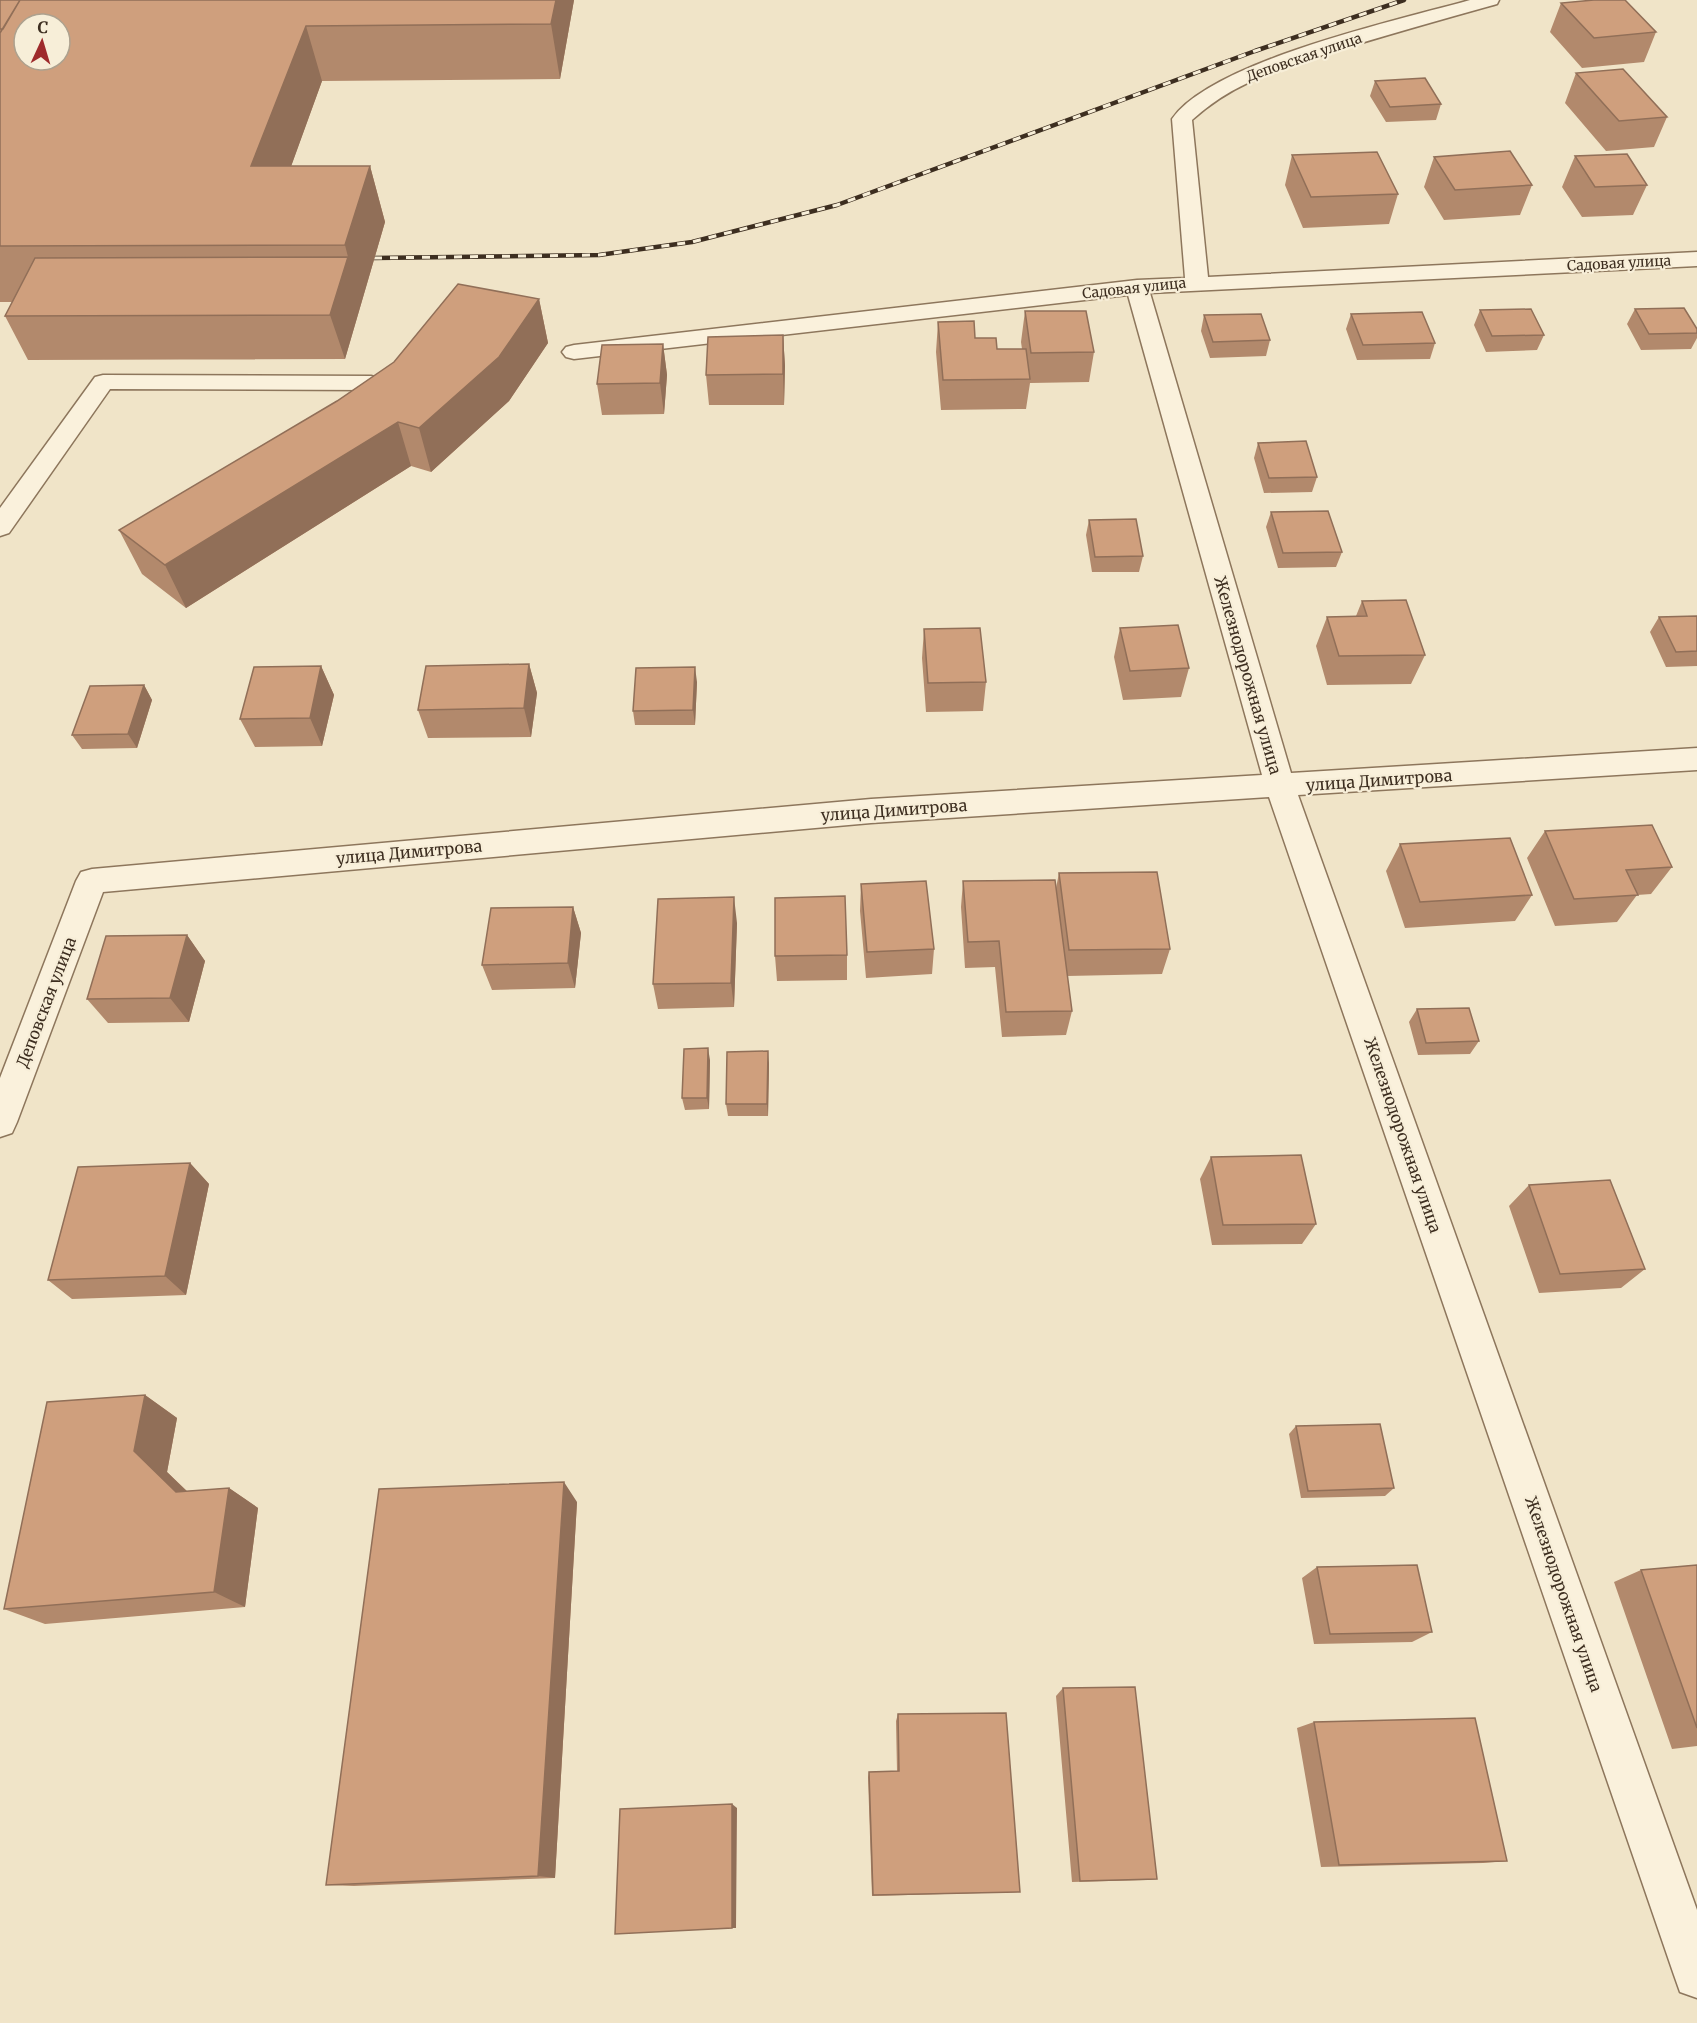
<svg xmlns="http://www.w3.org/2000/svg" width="1697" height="2023" font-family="Merriweather,serif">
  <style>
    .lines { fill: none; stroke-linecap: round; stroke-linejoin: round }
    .lane-casing { stroke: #8d765c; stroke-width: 3 }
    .street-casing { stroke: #8d765c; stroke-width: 3 }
    .lane { fill: #faf1dc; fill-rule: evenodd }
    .street { fill: #faf1dc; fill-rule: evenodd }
    .rail-casing { stroke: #3d2e20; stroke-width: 4.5 }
    .rail { stroke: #f7eed8; stroke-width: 3; stroke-dasharray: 8; stroke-linecap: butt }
    .wall { fill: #b2896c }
    .shaded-wall { fill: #916f58 }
    .building { fill: #cf9f7d; stroke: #916f58; stroke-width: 1.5; fill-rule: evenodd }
    .labels { text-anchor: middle; stroke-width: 4.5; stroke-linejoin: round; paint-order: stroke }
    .far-street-label { font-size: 14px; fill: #3d2e20; stroke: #f7eed8 }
    .street-label { font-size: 16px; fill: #3d2e20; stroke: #f7eed8 }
  </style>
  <rect width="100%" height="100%" fill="#f0e4c8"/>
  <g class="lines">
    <g class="lane-casing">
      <path id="lane" d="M 103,375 L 371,376 L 379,378 L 383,383 L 379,388 L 371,390 L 110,389 L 9,533 L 0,536 L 0,508 L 95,377 Z"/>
    </g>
    <g class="street-casing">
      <path id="street" d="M 1470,0 L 1499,0 L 1497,4 C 1440,20 1382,36 1326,54 C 1275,71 1233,83 1192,120 L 1208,277 L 1697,252 L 1697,266 L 1150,293 L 1291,773 L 1697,748 L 1697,770 L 1298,795 L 1697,1910 L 1697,1998 L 1680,1992 L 1674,1975 L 1269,797 L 871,823 L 103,892 L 17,1122 L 12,1133 L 0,1137 L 0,1078 L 76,881 L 81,872 L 92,869 L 871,799 L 1262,775 L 1128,295 L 574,359 L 566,357 L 562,352 L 566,347 L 574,345 L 1137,280 L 1185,278 L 1172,119 C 1212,61 1399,20 1470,0 Z"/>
    </g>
    <use href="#lane" class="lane"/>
    <use href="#street" class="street"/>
    <g class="rail-casing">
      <path id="rail" d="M 374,258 L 599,255 L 692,242 L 837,205 L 1255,51 L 1404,0"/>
    </g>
    <use href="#rail" class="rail"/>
  </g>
  <path class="wall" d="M 0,0 L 574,0 L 560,79 L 322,81 L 291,166 L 370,166 L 385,222 L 345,359 L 28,360 L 5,316 L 12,302 L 0,302 Z
    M 1561,3 L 1656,32 L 1644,62 L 1582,68 L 1550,32 Z
    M 1576,73 L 1667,117 L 1654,147 L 1606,151 L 1565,103 Z
    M 1375,81 L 1441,104 L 1436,120 L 1386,122 L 1370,96 Z
    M 1292,155 L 1398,194 L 1389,224 L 1303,228 L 1285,185 Z
    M 1575,156 L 1647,185 L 1633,215 L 1582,217 L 1562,187 Z
    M 1434,157 L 1532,185 L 1520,215 L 1444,220 L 1424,187 Z
    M 539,299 L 548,343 L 509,401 L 431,472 L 411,466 L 186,608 L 142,574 L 119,530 Z
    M 1635,309 L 1697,329 L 1697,338 L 1691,349 L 1641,350 L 1627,324 Z
    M 1480,310 L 1544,335 L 1537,350 L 1486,352 L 1474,325 Z
    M 1025,311 L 1094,352 L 1089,382 L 1030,383 L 1026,409 L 941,410 L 936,352 L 938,322 L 997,349 L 1022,349 L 1021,342 Z
    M 1351,314 L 1435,343 L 1430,359 L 1357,360 L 1346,329 Z
    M 1204,315 L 1270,340 L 1266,356 L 1210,358 L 1201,331 Z
    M 783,335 L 785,366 L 784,405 L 709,405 L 706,375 Z
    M 663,344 L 667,375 L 664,414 L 602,415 L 597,384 Z
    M 1258,443 L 1317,477 L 1312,492 L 1264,493 L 1254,458 Z
    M 1271,512 L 1342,552 L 1336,567 L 1278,568 L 1266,527 Z
    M 1089,520 L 1143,556 L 1139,572 L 1092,572 L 1086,535 Z
    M 1362,601 L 1425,655 L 1411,684 L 1327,685 L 1316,646 L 1327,617 L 1356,616 Z
    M 1697,616 L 1697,666 L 1666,667 L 1650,632 L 1659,617 Z
    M 1120,628 L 1189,668 L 1181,697 L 1123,700 L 1114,657 Z
    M 924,629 L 986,682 L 983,711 L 926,712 L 922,658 Z
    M 529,664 L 537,693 L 531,737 L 428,738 L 418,710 Z
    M 321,666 L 334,695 L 322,746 L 255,747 L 240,719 Z
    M 697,682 L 695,725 L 635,725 L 633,711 Z
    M 144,685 L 152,700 L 137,748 L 82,749 L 72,735 Z
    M 1545,831 L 1672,867 L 1651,894 L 1637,895 L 1617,922 L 1555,926 L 1527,858 Z
    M 1400,844 L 1532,895 L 1515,921 L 1405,928 L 1386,871 Z
    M 1059,873 L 1170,949 L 1162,974 L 1067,976 L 1072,1011 L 1066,1035 L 1002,1037 L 995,967 L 965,968 L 961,907 L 963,881 L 1056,888 Z
    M 861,884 L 934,949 L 932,974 L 866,978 L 860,911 Z
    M 573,907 L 581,933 L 575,988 L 492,990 L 482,965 Z
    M 737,923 L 734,1007 L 658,1009 L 653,984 Z
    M 187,935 L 205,961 L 189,1022 L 108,1023 L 87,999 Z
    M 847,955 L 847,980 L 777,981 L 775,956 Z
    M 1417,1009 L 1479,1041 L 1470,1054 L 1418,1055 L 1409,1022 Z
    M 710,1060 L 709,1109 L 685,1110 L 682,1098 Z
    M 769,1063 L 768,1116 L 728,1116 L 726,1104 Z
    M 1211,1157 L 1316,1224 L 1302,1244 L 1212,1245 L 1200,1179 Z
    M 190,1163 L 209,1184 L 186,1295 L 72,1299 L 48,1280 Z
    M 1529,1185 L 1645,1269 L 1621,1288 L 1539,1293 L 1509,1206 Z
    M 145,1395 L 177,1418 L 167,1472 L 187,1491 L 229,1488 L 258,1508 L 245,1607 L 45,1624 L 4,1609 Z
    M 1296,1426 L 1394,1488 L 1385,1496 L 1301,1498 L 1289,1434 Z
    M 577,1502 L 555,1878 L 354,1886 L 326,1885 Z
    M 1697,1565 L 1697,1746 L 1672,1749 L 1614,1582 L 1641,1570 Z
    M 1317,1567 L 1432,1632 L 1412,1642 L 1314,1644 L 1302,1578 Z
    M 1063,1688 L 1157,1879 L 1146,1880 L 1072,1882 L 1056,1696 Z
    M 898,1714 L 1020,1892 L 872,1896 L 868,1777 L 869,1772 L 897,1771 L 896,1721 Z
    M 1314,1722 L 1507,1861 L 1483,1863 L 1321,1867 L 1297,1728 Z"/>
  <path class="shaded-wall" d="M 556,0 L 574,0 L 560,79 L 551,24 Z
    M 306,26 L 322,81 L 271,222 L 251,166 Z
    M 370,166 L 385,222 L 345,359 L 330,315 L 348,257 L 345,245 Z
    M 539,299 L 548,343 L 509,401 L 431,472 L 419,428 Z
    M 783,335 L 785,366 L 784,405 L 783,374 Z
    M 663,344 L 667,375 L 664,414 L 660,383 Z
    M 398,422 L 411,466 L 186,608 L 165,565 Z
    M 529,664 L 537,693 L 531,737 L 524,708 Z
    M 321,666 L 334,695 L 322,746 L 310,718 Z
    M 695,667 L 697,682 L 695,725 L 693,710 Z
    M 144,685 L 152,700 L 137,748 L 128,734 Z
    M 734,897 L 737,923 L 734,1007 L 731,983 Z
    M 573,907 L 581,933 L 575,988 L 568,963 Z
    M 187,935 L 205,961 L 189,1022 L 170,998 Z
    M 708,1048 L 710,1060 L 709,1109 L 707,1098 Z
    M 768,1051 L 769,1063 L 768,1116 L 767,1104 Z
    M 190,1163 L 209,1184 L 186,1295 L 165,1276 Z
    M 145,1395 L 177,1418 L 167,1472 L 208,1512 L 176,1492 L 134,1451 Z
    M 564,1482 L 577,1502 L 555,1878 L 538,1876 Z
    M 229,1488 L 258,1508 L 245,1607 L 214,1592 Z
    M 732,1804 L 737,1808 L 736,1928 L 732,1928 Z"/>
  <path class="building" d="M 0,0 L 20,0 L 3,29 L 0,29 Z
    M 20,0 L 556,0 L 551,24 L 306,26 L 251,166 L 370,166 L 345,245 L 0,246 L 0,33 ZM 24,24 L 60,24 L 60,60 L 24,60 Z
    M 1594,0 L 1625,0 L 1656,32 L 1594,38 L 1561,3 Z
    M 1623,69 L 1667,117 L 1619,121 L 1576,73 Z
    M 1425,78 L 1441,104 L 1390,107 L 1375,81 Z
    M 1510,151 L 1532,185 L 1455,190 L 1434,157 Z
    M 1377,152 L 1398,194 L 1311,197 L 1292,155 Z
    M 1627,154 L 1647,185 L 1595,187 L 1575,156 Z
    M 348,257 L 330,315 L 5,316 L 35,258 Z
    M 458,284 L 539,299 L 499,357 L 419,428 L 398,422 L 165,565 L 119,530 L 337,401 L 394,362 Z
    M 1684,308 L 1697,329 L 1697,333 L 1649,334 L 1635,309 Z
    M 1531,309 L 1544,335 L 1492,336 L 1480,310 Z
    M 1025,311 L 1086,311 L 1094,352 L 1031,353 Z
    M 1422,312 L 1435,343 L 1363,345 L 1351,314 Z
    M 1261,314 L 1270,340 L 1213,342 L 1204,315 Z
    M 974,321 L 975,338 L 996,338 L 997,349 L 1026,349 L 1030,379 L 943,380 L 938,322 Z
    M 783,335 L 783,374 L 706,375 L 708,337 Z
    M 663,344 L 660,383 L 597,384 L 602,345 Z
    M 1306,441 L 1317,477 L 1269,478 L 1258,443 Z
    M 1328,511 L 1342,552 L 1283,553 L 1271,512 Z
    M 1136,519 L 1143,556 L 1095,557 L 1089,520 Z
    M 1406,600 L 1425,655 L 1339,656 L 1327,617 L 1367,616 L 1362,601 Z
    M 1697,616 L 1697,651 L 1676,652 L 1659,617 Z
    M 1178,625 L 1189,668 L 1130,671 L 1120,628 Z
    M 980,628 L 986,682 L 928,683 L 924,629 Z
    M 529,664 L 524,708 L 418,710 L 426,666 Z
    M 321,666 L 310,718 L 240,719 L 254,667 Z
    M 695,667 L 693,710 L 633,711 L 636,668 Z
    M 144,685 L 128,734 L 72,735 L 90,686 Z
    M 1652,825 L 1672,867 L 1626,870 L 1638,895 L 1574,899 L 1545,831 Z
    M 1510,838 L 1532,895 L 1420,902 L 1400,844 Z
    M 1157,872 L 1170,949 L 1069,950 L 1059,873 Z
    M 1055,880 L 1072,1011 L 1006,1012 L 999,941 L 968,942 L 963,881 Z
    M 926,881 L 934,949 L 867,952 L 861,884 Z
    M 845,896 L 847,955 L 775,956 L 775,898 Z
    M 734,897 L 731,983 L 653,984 L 658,899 Z
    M 573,907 L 568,963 L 482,965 L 491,908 Z
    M 187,935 L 170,998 L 87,999 L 106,936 Z
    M 1469,1008 L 1479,1041 L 1426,1043 L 1417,1009 Z
    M 708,1048 L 707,1098 L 682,1098 L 684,1049 Z
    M 768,1051 L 767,1104 L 726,1104 L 727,1052 Z
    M 1301,1155 L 1316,1224 L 1223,1225 L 1211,1157 Z
    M 190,1163 L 165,1276 L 48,1280 L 78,1167 Z
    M 1610,1180 L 1645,1269 L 1560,1274 L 1529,1185 Z
    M 145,1395 L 134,1451 L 176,1492 L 229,1488 L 214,1592 L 4,1609 L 47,1402 Z
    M 1380,1424 L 1394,1488 L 1308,1491 L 1296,1426 Z
    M 564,1482 L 538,1876 L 326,1885 L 379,1489 Z
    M 1417,1565 L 1432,1632 L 1330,1634 L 1317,1567 Z
    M 1697,1565 L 1697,1728 L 1641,1570 Z
    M 1135,1687 L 1157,1879 L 1080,1881 L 1063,1688 Z
    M 1006,1713 L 1020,1892 L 873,1895 L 869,1772 L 899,1771 L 898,1714 Z
    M 1475,1718 L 1507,1861 L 1339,1865 L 1314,1722 Z
    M 732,1804 L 732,1928 L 615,1934 L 620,1809 Z"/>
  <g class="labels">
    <g class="far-street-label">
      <text transform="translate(1304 57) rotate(-19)" y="5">Деповская улица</text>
      <text transform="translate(1619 263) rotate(-3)" y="5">Садовая улица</text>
      <text transform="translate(1134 288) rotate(-6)" y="5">Садовая улица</text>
    </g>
    <g class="street-label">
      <text transform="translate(1248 675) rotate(74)" y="6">Железнодорожная улица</text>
      <text transform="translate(1379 780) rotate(-4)" y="6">улица Димитрова</text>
      <text transform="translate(894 810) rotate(-4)" y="6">улица Димитрова</text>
      <text transform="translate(409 852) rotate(-5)" y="6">улица Димитрова</text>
      <text transform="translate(46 1002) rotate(-69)" y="6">Деповская улица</text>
      <text transform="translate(1403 1135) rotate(71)" y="6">Железнодорожная улица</text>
      <text transform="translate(1564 1594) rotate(71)" y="6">Железнодорожная улица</text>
    </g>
  </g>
  <g transform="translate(42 42) rotate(4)"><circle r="28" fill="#f7eed8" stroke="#ada18e" stroke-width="1.5"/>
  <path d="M0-4.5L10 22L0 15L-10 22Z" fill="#9e2a2b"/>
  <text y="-9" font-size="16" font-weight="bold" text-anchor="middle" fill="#3d2e20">С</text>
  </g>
</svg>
